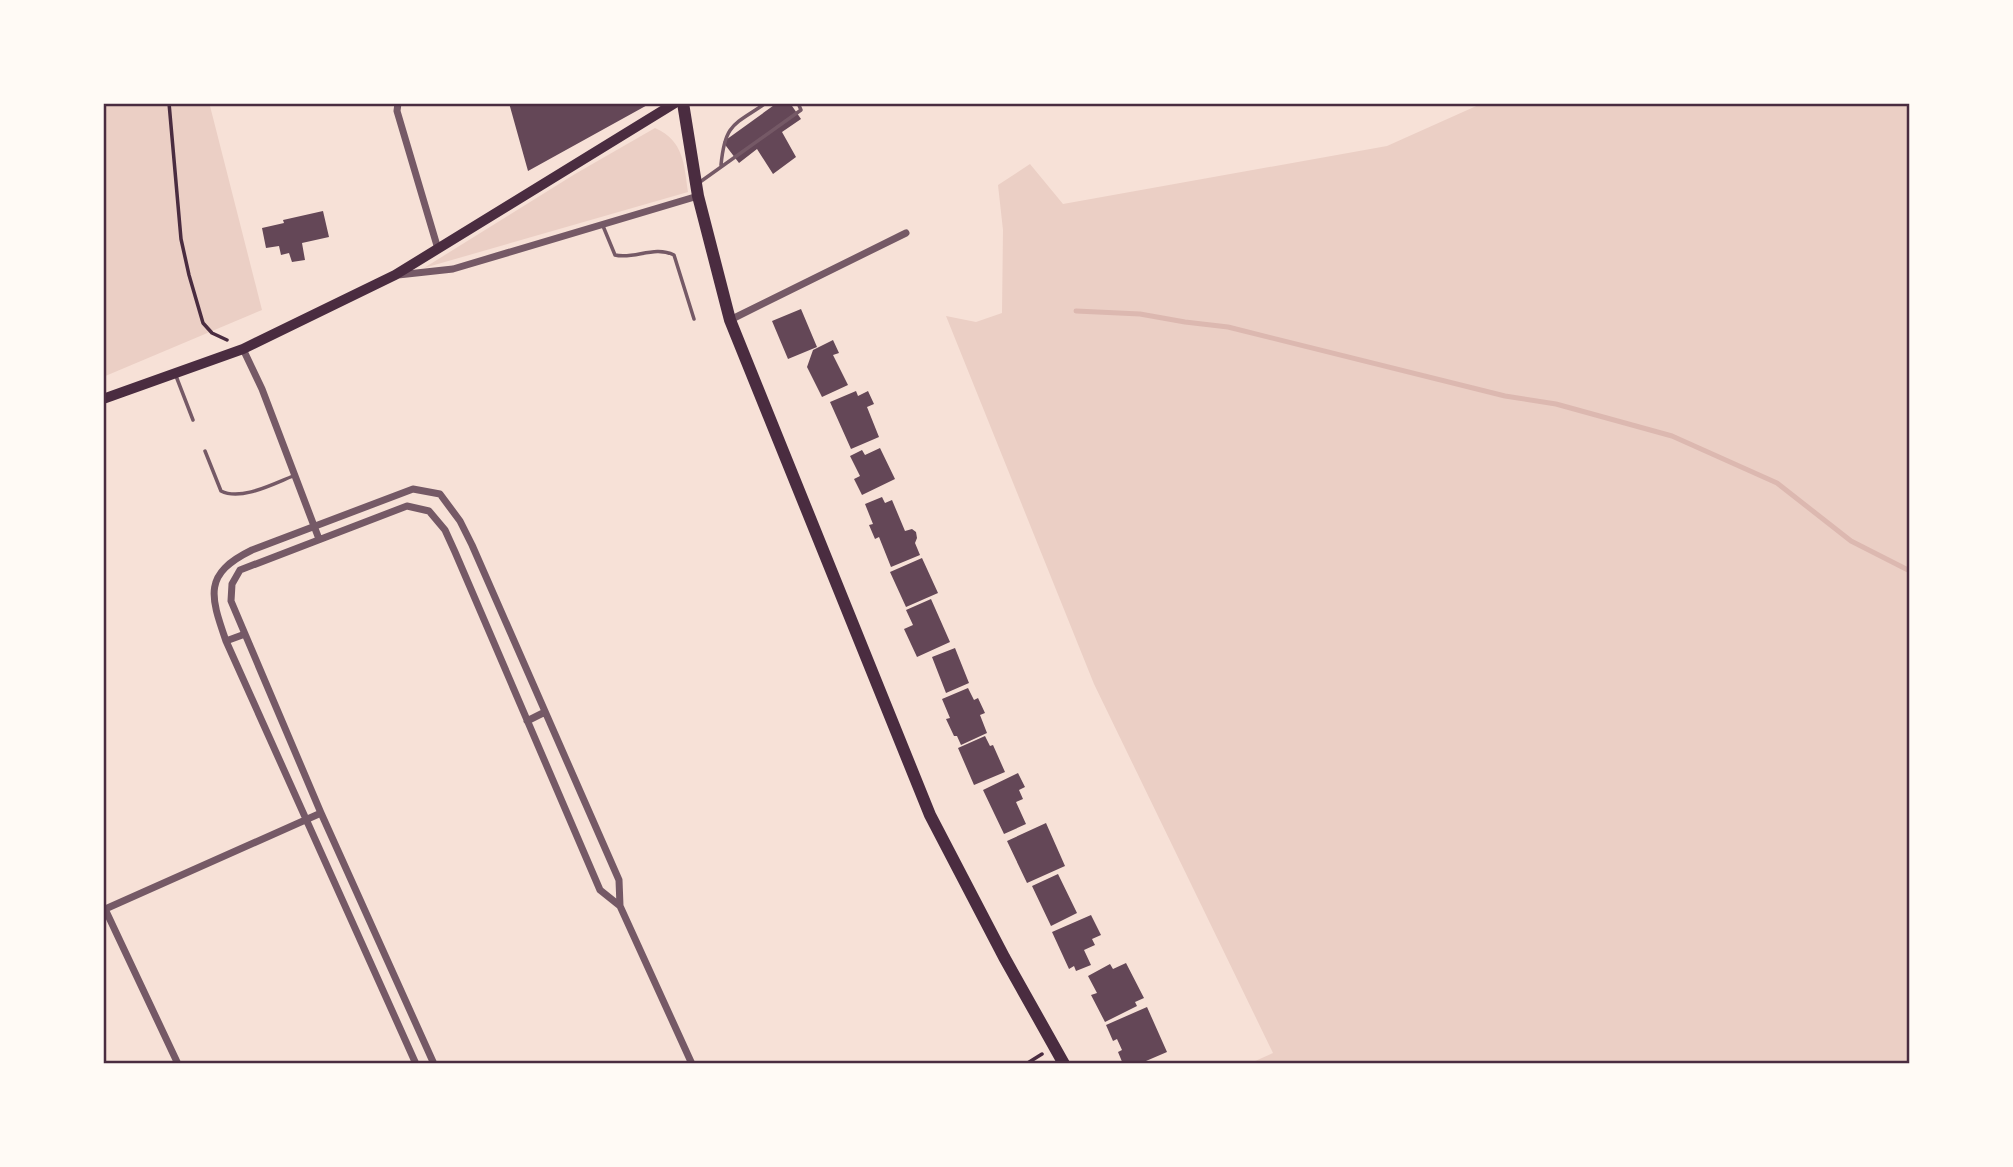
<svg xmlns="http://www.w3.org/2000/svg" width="2013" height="1167" font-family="'Varela Round',sans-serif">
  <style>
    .green { fill: #ebcfc5 }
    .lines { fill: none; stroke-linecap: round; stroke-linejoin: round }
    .stream { stroke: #dcb8b0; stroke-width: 5 }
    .building { fill: #644757 }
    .path { stroke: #4a2c40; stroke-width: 3.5 }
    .service { stroke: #755966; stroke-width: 3.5 }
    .minor { stroke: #755966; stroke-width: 7 }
    .secondary { stroke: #4a2c40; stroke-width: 10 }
    .primary { stroke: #4a2c40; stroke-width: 12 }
    .neatline { fill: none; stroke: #4a2c40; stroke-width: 2.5 }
  </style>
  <rect width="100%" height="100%" fill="#f7e1d7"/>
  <path class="green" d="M 103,103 L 216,103 L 210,106 L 262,310 L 103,377 Z
    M 1483,103 L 1910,103 L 1910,1064 L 1253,1062 L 1273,1053 L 1094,684 L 946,316 L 976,322 L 1002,313 L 1003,230 L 998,185 L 1030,164 L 1063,204 L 1387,146 Z
    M 655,128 C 684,141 684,164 688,192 L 424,268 L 575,174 Z"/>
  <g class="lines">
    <path class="stream" d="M 1076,311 L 1140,314 L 1185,322 L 1228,327 L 1505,396 L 1556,404 L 1672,436 L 1777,483 L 1851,541 L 1910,571"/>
  </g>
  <path class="building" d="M 509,103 L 651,103 L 528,171 Z
    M 777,103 L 790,103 L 801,119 L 782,132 L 796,157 L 773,174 L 757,149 L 739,163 L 723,142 Z
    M 323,211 L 329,237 L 302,243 L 305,260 L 292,262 L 289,253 L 281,255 L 279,246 L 266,248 L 262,228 L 284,223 L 283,220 Z
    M 801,309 L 817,347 L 788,359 L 772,321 Z
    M 833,340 L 839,353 L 833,355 L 848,385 L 822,397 L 807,367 L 813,350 Z
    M 856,391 L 858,396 L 868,391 L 874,404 L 867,407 L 879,437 L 851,449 L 830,402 Z
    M 880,448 L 895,479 L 862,495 L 854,479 L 860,476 L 850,456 L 862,450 L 865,455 Z
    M 882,497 L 885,503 L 892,500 L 905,531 L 912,529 L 916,532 L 917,538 L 915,543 L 920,555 L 891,567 L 879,537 L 875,539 L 869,525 L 873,524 L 865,504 Z
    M 922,558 L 938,593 L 906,607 L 890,572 Z
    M 931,599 L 950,642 L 917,657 L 904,629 L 913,625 L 906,610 Z
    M 955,648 L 969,683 L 946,693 L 932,657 Z
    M 968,688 L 974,700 L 978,698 L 985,713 L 980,715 L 987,733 L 961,745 L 957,736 L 954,736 L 946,719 L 950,718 L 942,699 Z
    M 985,736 L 990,746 L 993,745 L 1005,772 L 974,785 L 958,748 Z
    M 1018,773 L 1025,787 L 1019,790 L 1023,799 L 1016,802 L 1026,824 L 1004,834 L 983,790 Z
    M 1046,823 L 1065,866 L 1027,883 L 1007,841 Z
    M 1058,874 L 1077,913 L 1051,926 L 1032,886 Z
    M 1091,915 L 1101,935 L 1092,939 L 1095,945 L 1084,950 L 1091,965 L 1076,971 L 1074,966 L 1069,969 L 1052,932 Z
    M 1126,963 L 1144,998 L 1135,1002 L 1137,1006 L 1105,1022 L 1091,995 L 1097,993 L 1088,976 L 1110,964 L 1113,969 Z
    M 1147,1007 L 1167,1052 L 1139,1064 L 1123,1064 L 1118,1052 L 1122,1050 L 1117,1039 L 1113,1041 L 1106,1025 Z"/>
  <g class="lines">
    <path class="path" d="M 169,103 L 181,239 L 189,275 L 203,323 L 212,333 L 227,340
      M 1026,1064 L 1042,1054"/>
    <path class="service" d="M 721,165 C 725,123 734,125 766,103
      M 700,182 L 801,110 L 798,103
      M 603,226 L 615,255 C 634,260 654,245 674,255 L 694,319
      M 176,376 L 193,420
      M 205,451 L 221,491 C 241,501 273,484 293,476"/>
    <path class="minor" d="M 398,103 L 397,111 L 438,249
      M 398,275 L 453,269 L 698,196
      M 730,320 L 906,233
      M 243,349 L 262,389 L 319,539
      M 226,641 L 245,634
      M 527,721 L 545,712
      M 105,909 L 178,1064
      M 103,910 L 321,813
      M 416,1064 L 226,641 C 210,595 203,574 252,550 L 413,489 L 440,494 L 460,521 L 472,545 L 619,880 L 620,906 L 692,1064
      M 434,1064 L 321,813 L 231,601 L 232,584 L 240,570 L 407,506 L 429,511 L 445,530 L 455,552 L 600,890 L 620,906"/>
    <path class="secondary" d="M 103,399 L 243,349 L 395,275 L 675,103"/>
    <path class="primary" d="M 683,103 L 698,196 L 730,320 L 930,815 L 1004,957 L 1064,1064"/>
  </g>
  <rect width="2013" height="1167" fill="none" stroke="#fffaf5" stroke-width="210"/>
  <rect x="105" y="105" width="1803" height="957" class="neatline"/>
</svg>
